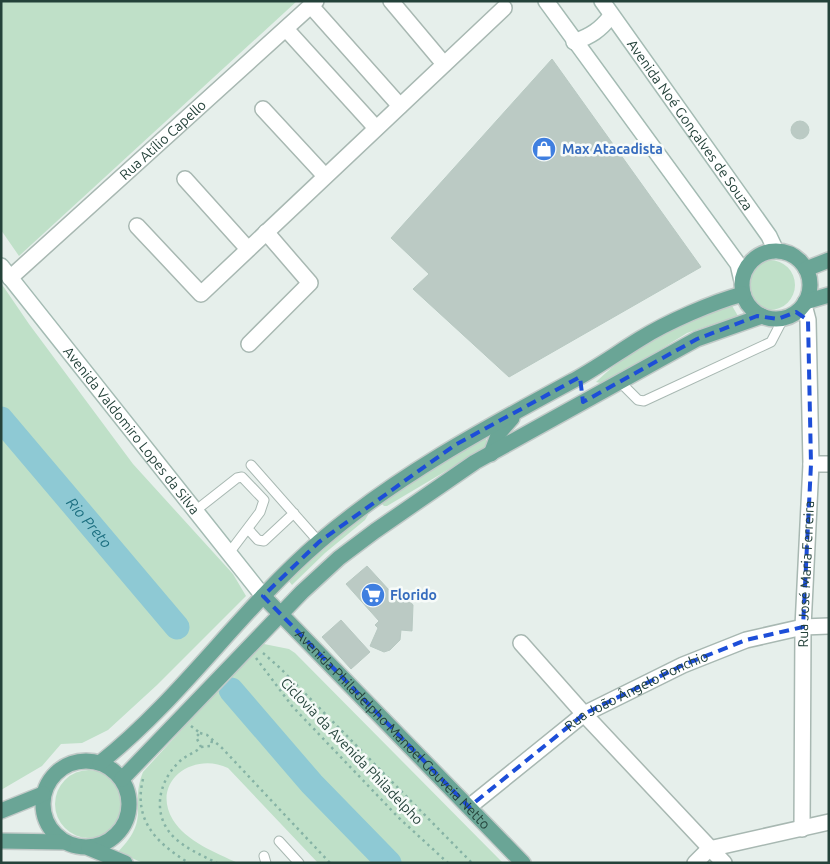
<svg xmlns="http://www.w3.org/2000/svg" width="830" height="864" font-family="Ubuntu,sans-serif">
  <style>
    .green { fill: #bfe0c8 }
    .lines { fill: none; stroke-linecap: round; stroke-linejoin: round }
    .river { stroke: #8ec9d4; stroke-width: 25 }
    .building { fill: #bbcac4; stroke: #b8c9c2 }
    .service-casing { stroke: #a8b8b2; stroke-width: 11 }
    .minor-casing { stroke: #a8b8b2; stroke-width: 18 }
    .secondary-casing { stroke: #a4bbb3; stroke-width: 18 }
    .primary-casing { stroke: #c2cac8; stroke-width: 18 }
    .path { stroke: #86b3a5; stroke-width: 2.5; stroke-dasharray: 2.5 4; stroke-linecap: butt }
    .service { stroke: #fff; stroke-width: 9 }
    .minor { stroke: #fff; stroke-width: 15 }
    .secondary { stroke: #fff; stroke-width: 15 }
    .primary { stroke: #6aa596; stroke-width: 15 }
    .marked { fill: none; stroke: #1d4ed8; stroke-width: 4; stroke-dasharray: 10 6; stroke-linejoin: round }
    .labels { text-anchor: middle; stroke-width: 5; stroke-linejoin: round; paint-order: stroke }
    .street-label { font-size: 14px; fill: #24423a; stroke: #f7fbf9 }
    .shop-label { font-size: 14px; font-weight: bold; fill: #366cbe; stroke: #f7fbf9; text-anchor: start }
    .water-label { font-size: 15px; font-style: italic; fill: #1c6f80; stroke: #f7fbf9 }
  </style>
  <rect width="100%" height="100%" fill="#e6efeb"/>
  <path class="green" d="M 1,1 L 297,1 L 19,256 L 1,230 Z
    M745 285a25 25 0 1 1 50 0a25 25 0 1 1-50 0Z
    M 1,283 L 29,324 L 133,464 L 233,574 L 246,596 L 157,685 L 108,730 L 82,743 L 61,744 L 42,766 L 1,790 Z
    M 731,304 L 738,316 L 687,333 L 605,384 L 596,382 C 633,346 682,322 731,304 Z
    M 481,437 L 486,438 L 488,446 L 387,506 L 384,506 L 380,502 Z
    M 366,513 L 368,515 L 365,520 L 325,553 L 292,585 L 288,580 Z
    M 264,644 L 289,649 L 295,653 L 503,863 L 318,863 L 228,768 C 193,751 150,782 173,820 C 186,841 216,853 238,863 L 143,863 L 118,852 C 152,817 129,807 143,772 L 259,645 Z
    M55 804a34 34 0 1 1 68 0a34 34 0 1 1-68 0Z"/>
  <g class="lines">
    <g class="river">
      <path id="s1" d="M 1,419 L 177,627"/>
      <path d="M 231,690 L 312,784 L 389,863"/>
    </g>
  </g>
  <path class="building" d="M 552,59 L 701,267 L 509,377 L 413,289 L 429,274 L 391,238 Z
    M791 130a9 9 0 1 1 18 0a9 9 0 1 1-18 0Z
    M 367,566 L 400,602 L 406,597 L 413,605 L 412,631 L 401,630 L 400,640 L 390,650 L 384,652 L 370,646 L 378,628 L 375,625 L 379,621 L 346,584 Z
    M 341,620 L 370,652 L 351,669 L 322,637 Z"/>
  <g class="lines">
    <g class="service-casing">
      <path id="service" d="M 620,382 L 638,400 L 644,401 L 771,342 L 784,317
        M 251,465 L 319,542
        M 195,511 L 237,478 L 242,477 L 264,500 L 260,512 L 229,553
        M 248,529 L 258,540 L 264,541 L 294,513
        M 279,841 L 299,863
        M 264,856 L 266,863"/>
    </g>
    <g class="minor-casing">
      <g id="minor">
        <path d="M 391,1 L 444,64"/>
        <path d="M 311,6 L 400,106"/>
        <path d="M 286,29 L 376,128"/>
        <path d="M 263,109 L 325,176"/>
        <path d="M 185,179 L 248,249"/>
        <path d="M 137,226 L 201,294 L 504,8"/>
        <path id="s2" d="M 10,278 L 316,1"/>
        <path d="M 249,344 L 310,283 L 266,232"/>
        <path d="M 811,464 L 829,464"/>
        <path d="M 521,643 L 584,714 L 724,863"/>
        <path id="s3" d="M 469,807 L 584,714 L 683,665 L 746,640 L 803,627 L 829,626"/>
        <path id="s4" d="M 802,829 L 803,627 L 811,464 L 808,320 L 804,305"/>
        <path d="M 695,863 L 709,849 L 829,822"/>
      </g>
    </g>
    <g class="secondary-casing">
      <g id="secondary">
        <path d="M 546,1 L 738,264 L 742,281"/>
        <path id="s5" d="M 602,1 L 769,236 L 776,251"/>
        <path d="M 574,42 C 591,36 600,30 611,16"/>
        <path id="s6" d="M 1,266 L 263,596"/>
      </g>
    </g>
    <g class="primary-casing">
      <g id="primary">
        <circle cx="776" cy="285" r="34"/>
        <path d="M 806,269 L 829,260"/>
        <path d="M 805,302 L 829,295"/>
        <path d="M 491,454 L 499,433 L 512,418"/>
        <path id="s7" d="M 263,596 L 523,863"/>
        <circle cx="86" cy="804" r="43"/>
        <path d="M 100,763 C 182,698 240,610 319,542 C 397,475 489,426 578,378 C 599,366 619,352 640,339 C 667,322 713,302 743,294"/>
        <path d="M 122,779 L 302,592 L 339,558 L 375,531 L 475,462 L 697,339 L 762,316"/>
        <path d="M 1,811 L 43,794"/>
        <path d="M 1,841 L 63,842"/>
        <path d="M 89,848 L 125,863"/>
      </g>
    </g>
    <path class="path" d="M 263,653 L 280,668 L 472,863
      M 256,658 L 292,706 L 399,818 L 448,863
      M 191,726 L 200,733 L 196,737 L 201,747 C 195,753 186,755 179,762 C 157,783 151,818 177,840 C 189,850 203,856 217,863
      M 200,733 L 207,735 L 222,748 L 330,863
      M 201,747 L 211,746 L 212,740
      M 143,779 C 133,820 156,843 189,863"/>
    <use href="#service" class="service"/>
    <use href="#minor" class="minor"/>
    <use href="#secondary" class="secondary"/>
    <use href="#primary" class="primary"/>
  </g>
  <path class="marked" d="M 796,312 L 808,320 L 811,464 L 803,627 L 746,640 L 683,665 L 584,714 L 469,807 L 263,596 L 319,542 L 455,445 L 580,377 L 583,402 L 697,339 L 757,316 L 778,319 Z"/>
  <defs>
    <g id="shop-disc" transform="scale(1.25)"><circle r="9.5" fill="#3f7fe0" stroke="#f7fbf9"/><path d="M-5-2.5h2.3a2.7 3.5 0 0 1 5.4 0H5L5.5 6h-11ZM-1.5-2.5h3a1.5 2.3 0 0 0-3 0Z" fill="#fff"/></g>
    <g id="supermarket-disc" transform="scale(1.25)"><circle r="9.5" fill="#3f7fe0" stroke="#f7fbf9"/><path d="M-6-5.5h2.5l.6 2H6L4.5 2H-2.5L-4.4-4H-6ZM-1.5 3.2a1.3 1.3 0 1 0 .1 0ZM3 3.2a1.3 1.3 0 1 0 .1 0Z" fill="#fff"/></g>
  </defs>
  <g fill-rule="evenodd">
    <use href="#shop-disc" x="544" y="149"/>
    <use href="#supermarket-disc" x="373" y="595"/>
  </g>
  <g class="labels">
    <g class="street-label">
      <text dy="5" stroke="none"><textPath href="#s5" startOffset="152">Avenida Noé Gonçalves de Souza</textPath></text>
      <text dy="5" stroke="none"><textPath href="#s2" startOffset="206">Rua Atílio Capello</textPath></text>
      <text dy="5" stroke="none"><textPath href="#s6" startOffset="210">Avenida Valdomiro Lopes da Silva</textPath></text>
      <text dy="5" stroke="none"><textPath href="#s4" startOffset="255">Rua José Maria Ferreira</textPath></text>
      <text dy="5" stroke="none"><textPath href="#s3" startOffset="205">Rua João Ângelo Ponchio</textPath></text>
      <text dy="5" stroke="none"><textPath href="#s7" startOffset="186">Avenida Philadelpho Manoel Gouveia Netto</textPath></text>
      <text transform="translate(352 751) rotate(46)" y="5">Ciclovia da Avenida Philadelpho</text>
    </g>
    <g class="shop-label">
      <text x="562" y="154">Max Atacadista</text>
      <text x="390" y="600">Florido</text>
    </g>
    <g class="water-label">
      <text dy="5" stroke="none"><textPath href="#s1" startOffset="136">Rio Preto</textPath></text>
    </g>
  </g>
  <rect width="830" height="864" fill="none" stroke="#24423a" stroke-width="5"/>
</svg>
